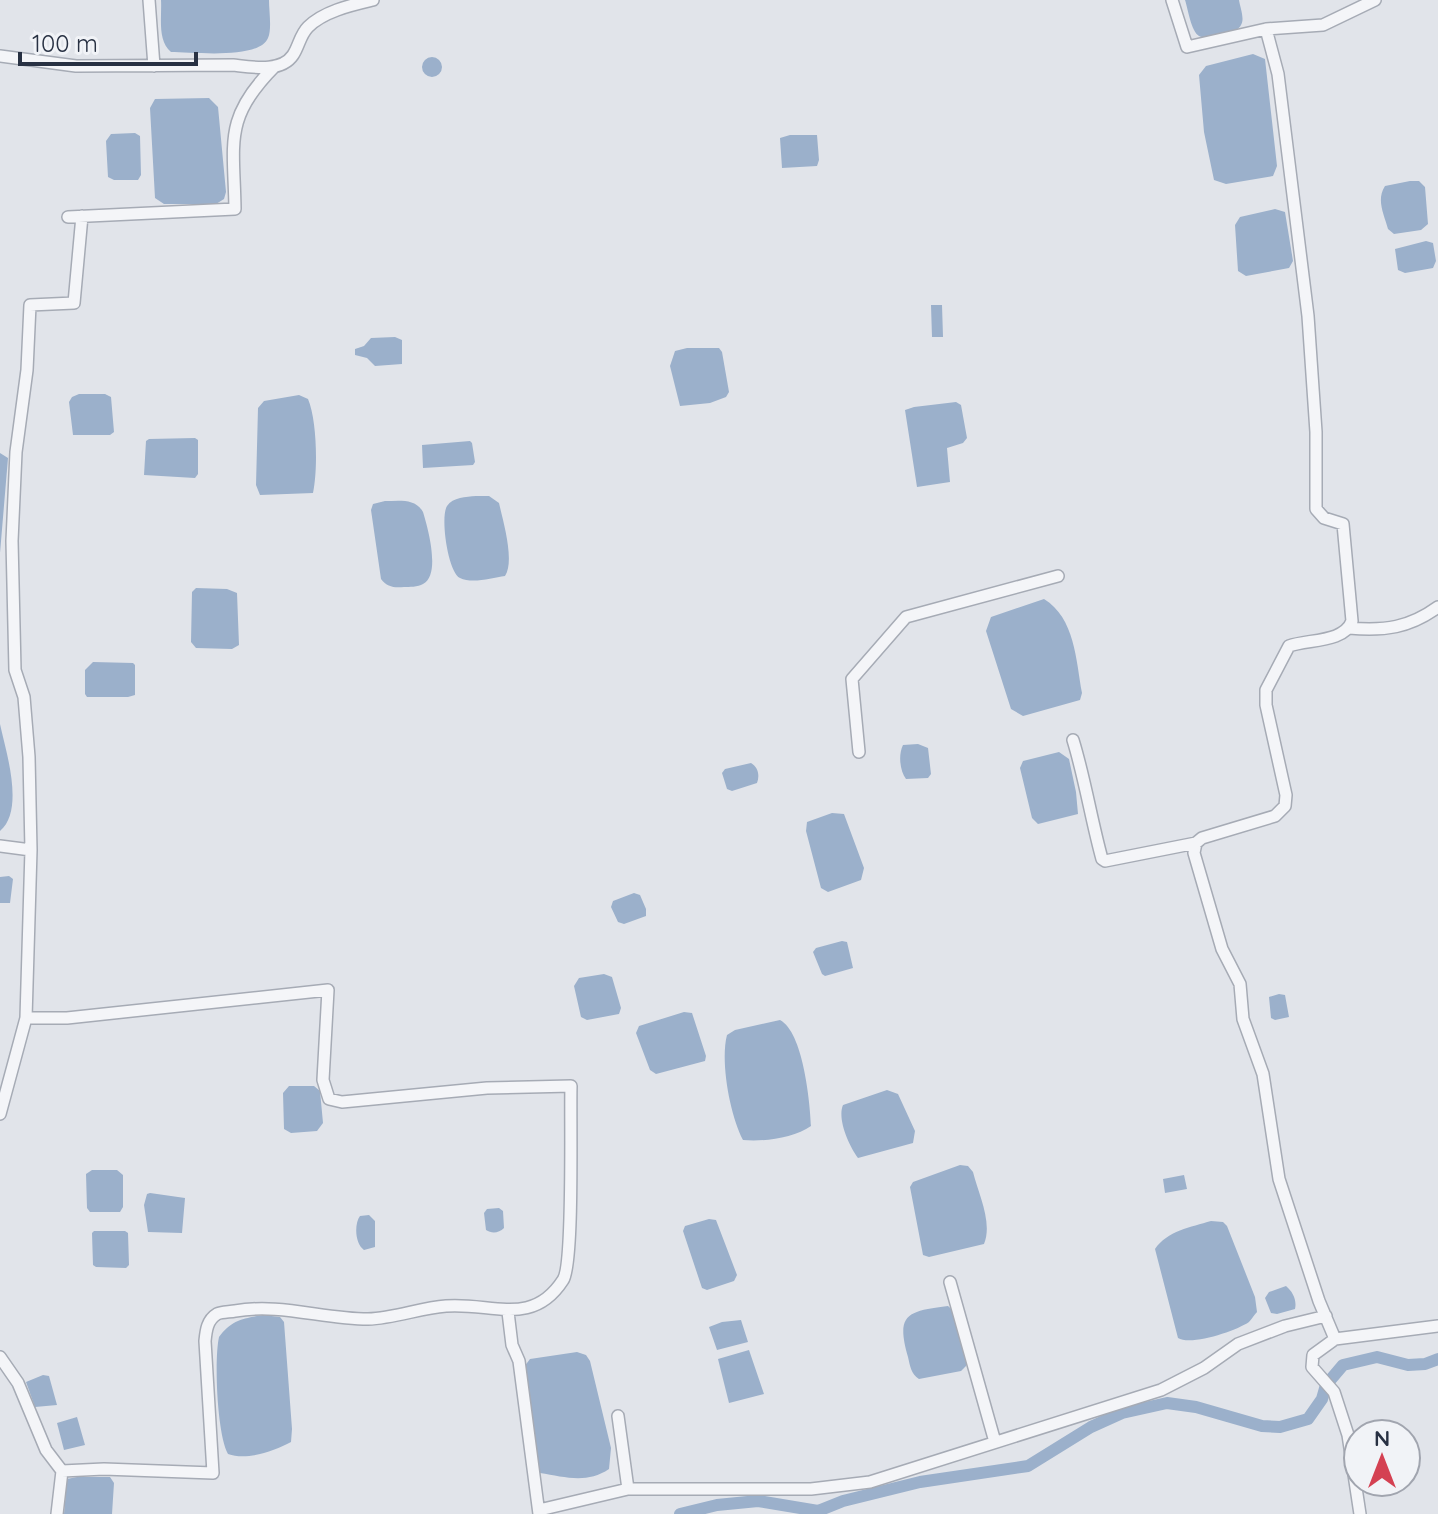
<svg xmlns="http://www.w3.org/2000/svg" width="1438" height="1514" font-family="Quicksand,sans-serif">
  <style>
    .water { fill: #9bb0cb }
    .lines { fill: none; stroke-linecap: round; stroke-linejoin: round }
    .canal { stroke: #9bb0cb; stroke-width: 12 }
    .street-casing { stroke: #a6abb5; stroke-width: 14 }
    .street { stroke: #f4f5f8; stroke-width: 11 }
  </style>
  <rect width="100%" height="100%" fill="#e1e4ea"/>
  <path class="water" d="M 161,0 L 269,0 C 269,11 272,29 268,38 C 259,60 192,52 171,52 C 157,40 162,17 161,0 Z
    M 1185,0 L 1239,0 C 1240,7 1245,19 1241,25 C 1237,34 1208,41 1199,36 C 1191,31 1188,9 1185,0 Z
    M 1253,54 L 1265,59 L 1277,166 L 1273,176 L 1226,184 L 1214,180 L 1204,132 L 1199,75 L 1206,66 Z
    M422 67a10 10 0 1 1 20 0a10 10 0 1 1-20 0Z
    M 209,98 L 218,107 L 226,192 L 224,199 L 216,204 L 164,204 L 155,198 L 150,108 L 155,99 Z
    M 135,133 L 140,136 L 141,175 L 138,180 L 114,180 L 108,177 L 106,141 L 111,134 Z
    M 790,135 L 817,135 L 819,160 L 817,166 L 782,168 L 780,138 Z
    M 1410,181 L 1419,181 L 1425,187 L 1428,224 L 1421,230 L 1394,234 L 1388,229 C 1384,214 1376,200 1385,186 Z
    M 1275,209 L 1285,212 L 1293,261 L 1289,268 L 1246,276 L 1238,271 L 1235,225 L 1240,217 Z
    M 1426,241 L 1433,243 L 1436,261 L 1433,268 L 1405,273 L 1398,270 L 1395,249 Z
    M 931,305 L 942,305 L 943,337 L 932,337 Z
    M 395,337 L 402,340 L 402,364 L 375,366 L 367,358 L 355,355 L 355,349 L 364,346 L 371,338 Z
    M 687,348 L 719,348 L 722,352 L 729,392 L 726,397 L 710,403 L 680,406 L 670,366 L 675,351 Z
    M 79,394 L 105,394 L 111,397 L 114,432 L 110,435 L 73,435 L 69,402 L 72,397 Z
    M 299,395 L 308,399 C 317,420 318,470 313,493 L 260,495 L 256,485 L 258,408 L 264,401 Z
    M 956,402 L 961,405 L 967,438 L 963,443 L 947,448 L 950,482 L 917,487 L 905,410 L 914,407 Z
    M 195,438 L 198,440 L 198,474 L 195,478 L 144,475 L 146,441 L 149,439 Z
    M 470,441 L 472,443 L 475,462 L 473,465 L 423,468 L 422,445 Z
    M 0,453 L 8,458 L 0,553 Z
    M 476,496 L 489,496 L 499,503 C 503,521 515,561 505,576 C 492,578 472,584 460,578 C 448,572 440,517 447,506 C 453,497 466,497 476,496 Z
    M 385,501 C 400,501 415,498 423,512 C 428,528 441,575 423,584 C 418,587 409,587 404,587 C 394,588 387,587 381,579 L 371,510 L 373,504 Z
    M 196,588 L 227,589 L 237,593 L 239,645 L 232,649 L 196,648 L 191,642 L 192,592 Z
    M 1044,599 C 1075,618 1076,660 1082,693 L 1080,700 L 1023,716 L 1011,709 L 986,631 L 991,617 Z
    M 93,662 L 133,663 L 135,665 L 135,695 L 128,697 L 87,697 L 85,694 L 85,670 Z
    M 0,724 C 6,752 25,810 0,831 Z
    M 918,744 L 928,748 L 931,774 L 928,778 L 906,779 C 900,771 898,755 903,745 Z
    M 1059,752 L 1069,759 L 1076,792 L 1078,814 L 1038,824 L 1032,818 L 1020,768 L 1023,761 Z
    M 751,763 C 758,767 760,775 757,783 L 732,791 L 727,789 L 722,773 L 725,769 Z
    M 832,813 L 844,814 L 864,868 L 861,880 L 828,892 L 821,888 L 806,831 L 807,822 Z
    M 9,876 L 13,879 L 10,903 L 0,903 L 0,877 Z
    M 634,893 L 640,895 L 646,909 L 646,916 L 624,924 L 618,922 L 611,907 L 613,901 Z
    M 842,941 L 847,942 L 853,968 L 825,976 L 822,974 L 813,952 L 816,948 Z
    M 604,974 L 612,977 L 621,1008 L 619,1014 L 587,1020 L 581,1017 L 574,986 L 579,978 Z
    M 1279,994 L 1285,995 L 1289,1017 L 1275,1020 L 1271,1018 L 1269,997 Z
    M 684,1012 L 692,1013 L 706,1056 L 705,1061 L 656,1074 L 650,1070 L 636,1033 L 639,1026 Z
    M 780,1020 C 803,1032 810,1101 811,1126 C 794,1138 763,1142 743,1140 C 730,1115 720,1062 727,1035 L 735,1030 Z
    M 289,1086 L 314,1086 L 320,1091 L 323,1123 L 317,1131 L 291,1133 L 284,1129 L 283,1093 Z
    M 887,1090 L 898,1094 L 915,1131 L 913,1143 L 858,1158 C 849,1146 837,1119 843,1105 Z
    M 960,1165 L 968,1166 L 973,1172 C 978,1193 993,1222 984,1244 L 929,1257 L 923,1255 L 910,1187 L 913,1182 Z
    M 92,1170 L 117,1170 L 123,1175 L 123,1207 L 120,1212 L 90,1212 L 87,1208 L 86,1174 Z
    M 1184,1175 L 1187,1189 L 1165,1193 L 1163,1179 Z
    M 150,1193 L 185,1198 L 182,1233 L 148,1232 L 144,1205 L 147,1194 Z
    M 499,1208 L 503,1211 L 504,1228 C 499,1233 492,1234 486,1230 L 484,1213 L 487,1209 Z
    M 369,1215 L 375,1221 L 375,1247 L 364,1250 C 355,1244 354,1224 360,1216 Z
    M 709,1219 L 716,1220 L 737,1275 L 734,1281 L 707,1290 L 702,1288 L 683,1231 L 685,1226 Z
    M 1211,1221 L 1223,1222 L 1227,1226 L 1255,1297 L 1257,1312 C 1256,1313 1250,1321 1249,1322 C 1236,1331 1191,1346 1178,1338 L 1155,1249 C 1167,1231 1191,1227 1211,1221 Z
    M 94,1231 L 125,1231 L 128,1233 L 129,1265 L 126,1268 L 96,1267 L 93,1265 L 92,1233 Z
    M 1286,1286 C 1293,1292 1297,1300 1295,1309 L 1277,1314 L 1271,1313 L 1265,1298 L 1269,1292 Z
    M 948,1306 C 961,1317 967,1349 966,1366 L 961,1371 L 919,1379 C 911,1374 910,1366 908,1357 C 896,1315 906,1311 948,1306 Z
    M 263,1315 L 280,1317 L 284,1322 L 292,1429 L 291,1442 C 274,1451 247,1461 228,1454 C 217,1434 214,1360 219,1337 C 231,1320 244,1318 263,1315 Z
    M 741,1320 L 748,1342 L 717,1350 L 709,1327 L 722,1322 Z
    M 749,1350 L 764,1394 L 729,1403 L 718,1359 Z
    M 577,1352 L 586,1355 L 590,1361 L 611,1448 L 609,1469 C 587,1484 565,1477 540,1473 L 538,1471 L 524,1367 L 530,1359 Z
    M 43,1375 L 49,1376 L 57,1405 L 35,1407 L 26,1382 Z
    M 77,1417 L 85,1445 L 64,1450 L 57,1423 Z
    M 77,1477 L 110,1477 L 114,1483 L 112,1514 L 64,1514 L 67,1479 Z"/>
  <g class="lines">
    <path class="canal" d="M 680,1514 L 717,1505 L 758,1501 L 818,1511 L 843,1501 L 920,1482 L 1028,1466 L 1091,1427 L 1122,1413 L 1167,1403 L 1196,1407 L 1262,1426 L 1280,1427 L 1308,1419 L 1322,1399 L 1326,1385 L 1343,1365 L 1377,1357 L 1408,1365 L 1425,1364 L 1438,1359"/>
    <g class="street-casing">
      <path id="street" d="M 149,0 L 154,66
        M 1172,0 L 1187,47 L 1266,29 L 1278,74 L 1308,316 L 1316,432 L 1316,509 L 1324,518 L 1343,524 L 1352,621 C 1344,643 1308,639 1289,646 L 1266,690 L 1266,705 L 1286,795 L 1285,806 L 1275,816 L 1202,838 L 1196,843 L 1194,853 L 1222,949 L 1240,984 L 1243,1019 L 1263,1074 L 1279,1179 L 1319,1301 L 1335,1339
        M 1266,29 L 1323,25 L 1375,0
        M 0,56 L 76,66 L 233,65 C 251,67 281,73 293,55 C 299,46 300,35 308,27 C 324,11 352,5 373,0
        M 68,217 L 235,209 C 234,142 223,118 275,66
        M 1349,628 C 1385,631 1409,628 1438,607
        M 1073,740 C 1085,779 1091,819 1102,859 L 1105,861 L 1196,843
        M 859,752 L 852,679 L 906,617 L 1058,576
        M 0,846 L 31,850
        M 26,1018 L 67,1018 L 328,990 L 323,1080 L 329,1099 L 342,1102 L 487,1088 L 571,1086 C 570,1115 574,1264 563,1280 C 532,1328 491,1302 446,1306 C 420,1308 395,1318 368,1319 C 323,1319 280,1303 235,1311 C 230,1312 221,1312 217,1314 C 207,1320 206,1331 205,1341 L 213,1473 L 104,1469 L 62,1471 L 57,1514
        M 0,1114 L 26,1018 L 31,850 L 29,757 L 24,697 L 15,670 L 12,541 L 16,452 L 27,370 L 30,305 L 74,303 L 82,216
        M 950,1282 L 995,1442
        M 508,1312 L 512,1345 L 519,1361 L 539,1514
        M 0,1357 L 18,1383 L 46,1450 L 62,1471
        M 618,1416 L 628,1489 L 811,1489 L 870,1482 L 1161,1390 L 1204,1368 L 1238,1344 L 1285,1326 L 1326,1316
        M 539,1510 L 628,1489
        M 1360,1514 L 1348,1435 L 1334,1392 L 1312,1367 L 1313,1355 L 1335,1339 L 1438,1326"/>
    </g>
    <use href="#street" class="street"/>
  </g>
  <g transform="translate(1382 1458)"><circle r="38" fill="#f1f3f7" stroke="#a1a5af" stroke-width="2"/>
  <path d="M0-6L14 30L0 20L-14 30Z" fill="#d44152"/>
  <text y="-12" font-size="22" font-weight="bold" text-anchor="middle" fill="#283143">N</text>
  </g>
  <path d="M20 52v12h176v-12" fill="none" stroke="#283143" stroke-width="4"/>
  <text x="32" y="52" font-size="24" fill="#283143" stroke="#f1f3f7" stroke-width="6" paint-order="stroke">100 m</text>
</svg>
